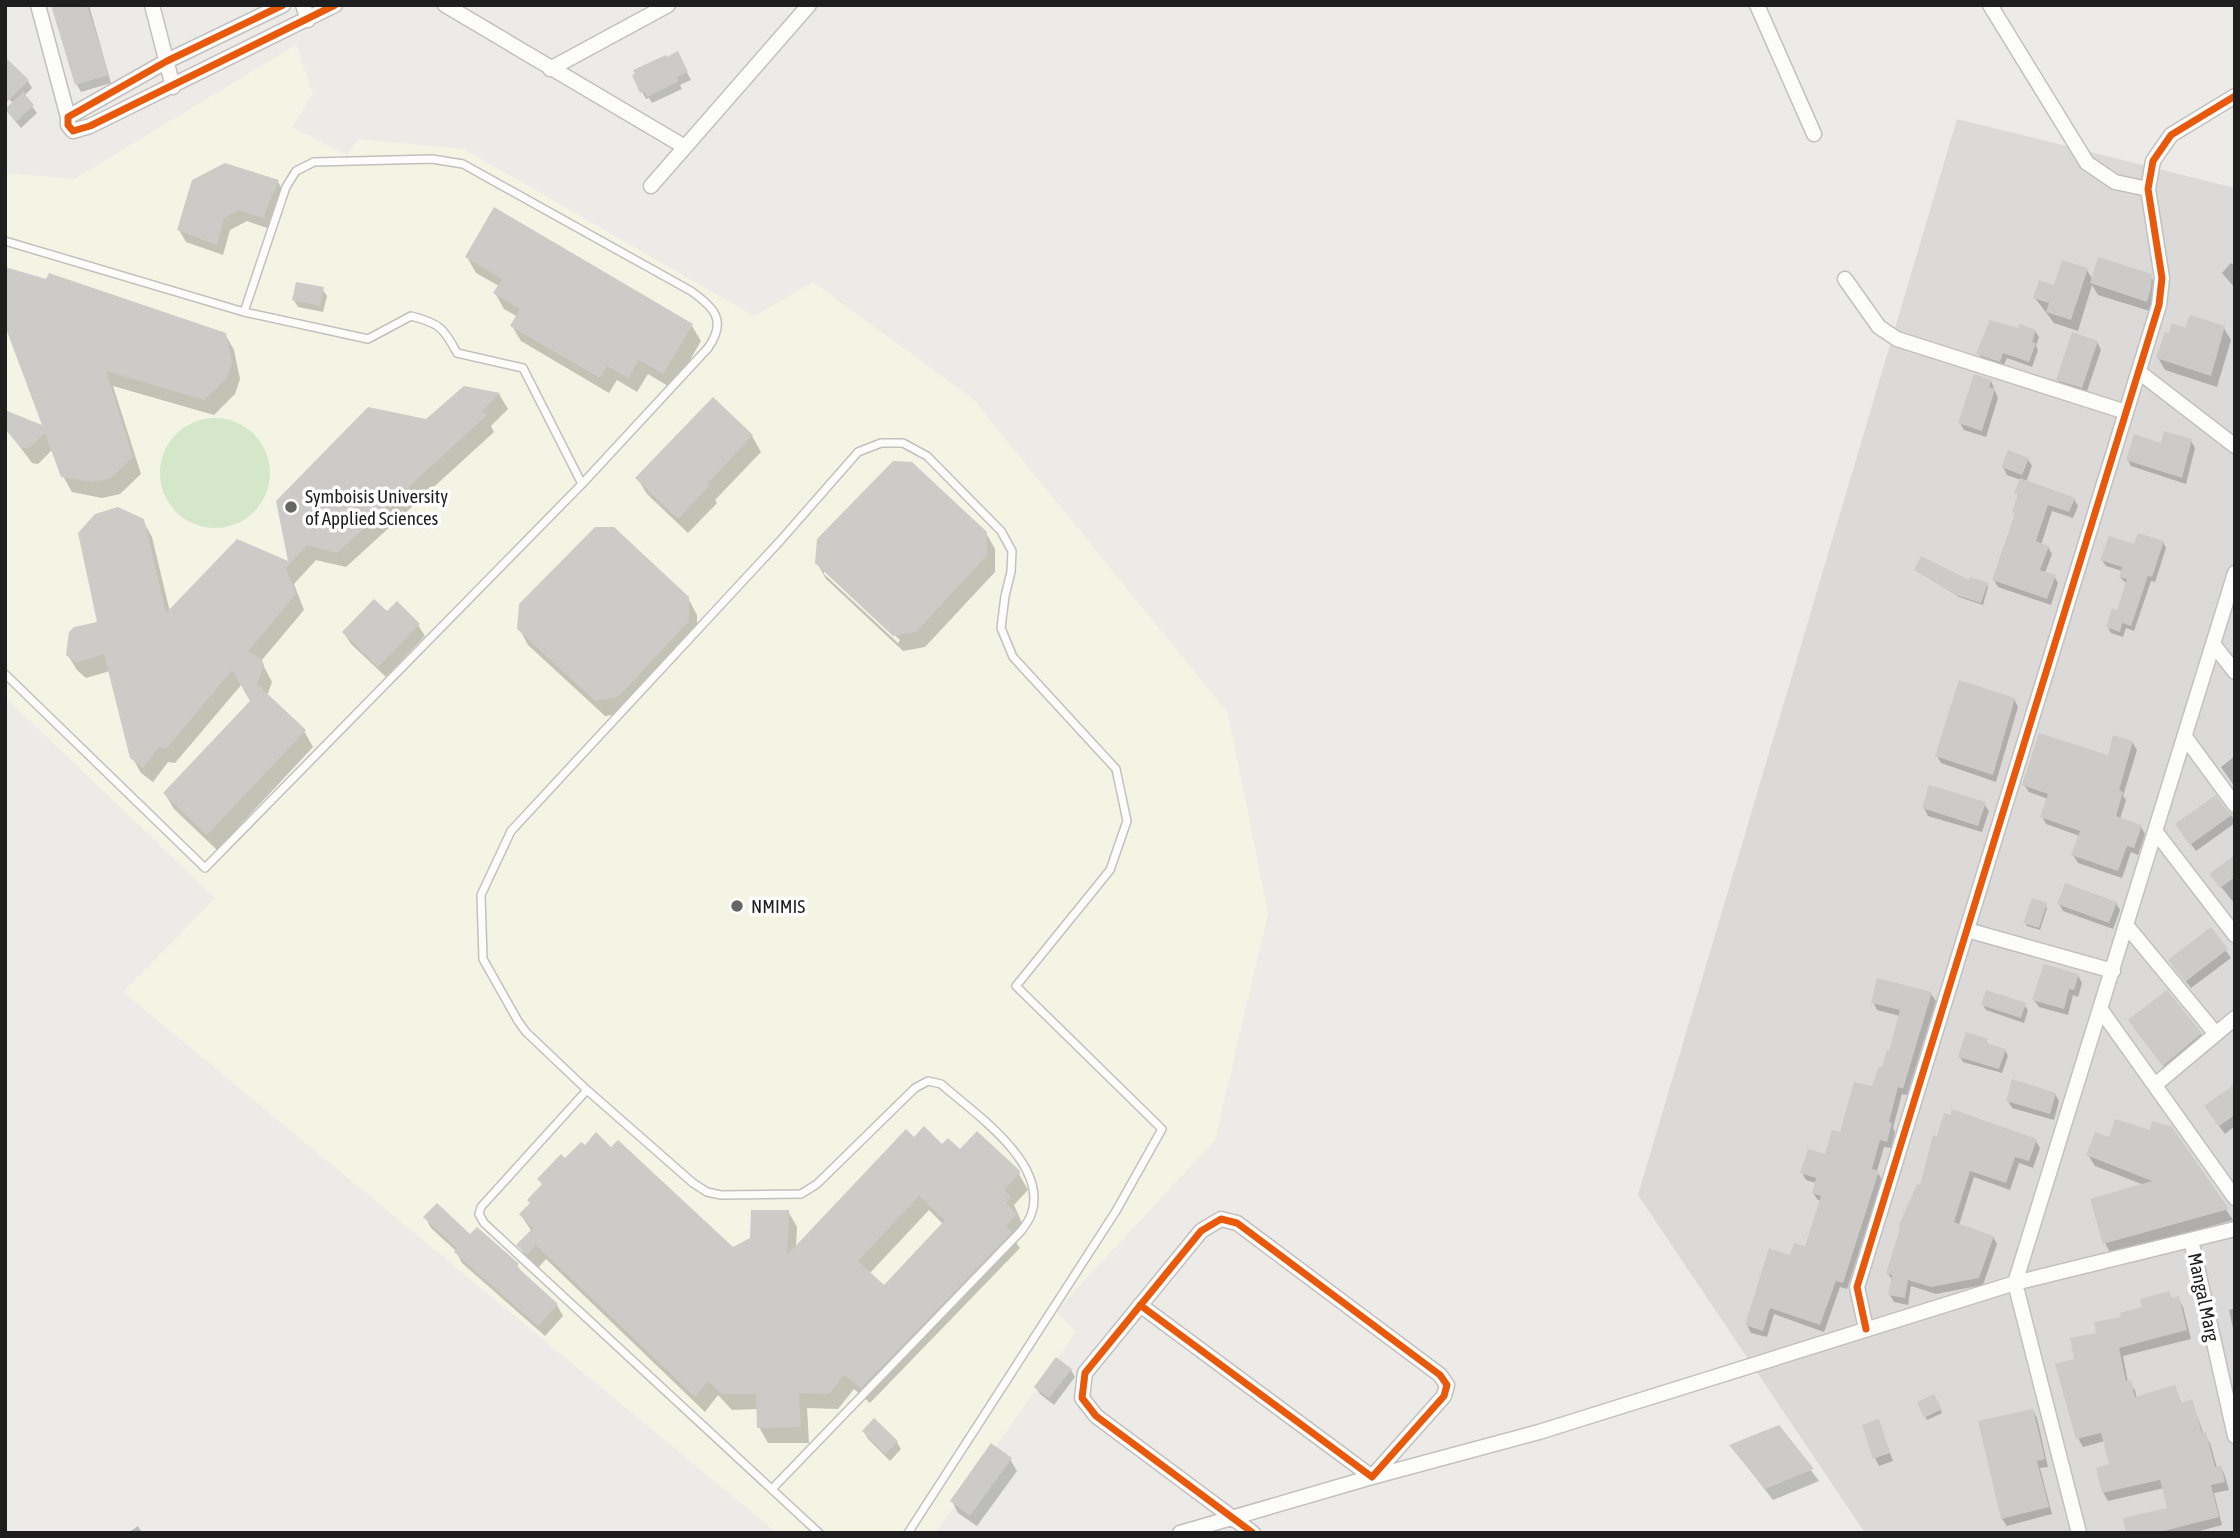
<svg xmlns="http://www.w3.org/2000/svg" width="2240" height="1538" font-family="'Asap Condensed',sans-serif">
  <style>
    .residential { fill: #dbdad8 }
    .education { fill: #f3f4e3 }
    .grass { fill: #d5e7c9 }
    .shadow { fill: #0003; fill-rule: evenodd }
    .building { fill: #cdcbc8; fill-rule: evenodd }
    .lines { fill: none; stroke-linecap: round; stroke-linejoin: round }
    .lane-casing { stroke: #c2c1bf; stroke-width: 10 }
    .street-casing { stroke: #c2c1bf; stroke-width: 17 }
    .lane { stroke: #fcfcfb; stroke-width: 7 }
    .street { stroke: #fcfcfb; stroke-width: 14 }
    .cycleway-casing { stroke: #fff; stroke-width: 11 }
    .cycleway { stroke: #e8590c; stroke-width: 7 }
    .poi-dot { fill: #666664; stroke: #fff; stroke-width: 2.5 }
    .labels { text-anchor: middle; stroke-width: 7; stroke-linejoin: round; paint-order: stroke }
    .poi-label { font-size: 19px; fill: #1e1e1e; stroke: #fff; text-anchor: start }
    .street-label { font-size: 19px; fill: #1e1e1e; stroke: #fff }
  </style>
  <rect width="100%" height="100%" fill="#ecebe7"/>
  <path class="residential" d="M 1957,119 L 2235,188 L 2235,1533 L 1865,1533 L 1638,1195 Z"/>
  <path class="education" d="M 296,45 L 313,94 L 292,127 L 347,155 L 358,139 L 464,149 L 754,316 L 813,282 L 973,399 L 1228,713 L 1268,914 L 1215,1140 L 1056,1311 L 1076,1332 L 935,1533 L 777,1533 L 123,992 L 215,898 L 5,697 L 5,173 L 74,179 Z"/>
  <path class="grass" d="M160 473a55 55 0 1 1 110 0a55 55 0 1 1-110 0Z"/>
  <path class="shadow" d="M 54,5 L 89,5 L 111,83 L 81,92 L 77,85 Z
    M 681,61 L 691,80 L 680,85 L 682,89 L 652,103 L 649,98 L 646,99 L 634,76 Z
    M 28,81 L 32,88 L 24,96 L 37,113 L 21,128 L 6,110 L 13,103 L 5,95 Z
    M 278,182 L 284,193 L 270,229 L 247,221 L 230,230 L 223,255 L 186,242 L 179,230 Z
    M 467,257 L 692,326 L 701,341 L 673,389 L 648,374 L 637,392 L 617,380 L 609,393 L 521,341 L 512,326 L 518,317 L 504,309 L 495,293 L 499,286 L 476,273 Z
    M 2231,263 L 2235,267 L 2235,288 L 2222,273 Z
    M 2087,270 L 2093,280 L 2150,275 L 2157,287 L 2153,312 L 2098,295 L 2092,285 L 2078,331 L 2054,323 L 2035,298 Z
    M 322,289 L 327,296 L 323,312 L 298,307 L 293,299 Z
    M 5,321 L 225,334 L 234,350 L 240,379 L 235,394 L 214,415 L 113,386 L 141,474 L 120,494 L 102,498 L 72,492 L 63,476 L 53,449 L 38,464 L 32,463 L 5,427 L 45,428 Z
    M 2224,328 L 2231,340 L 2217,387 L 2165,370 L 2158,358 L 2187,330 Z
    M 2019,330 L 2035,331 L 2039,337 L 2036,346 L 2038,350 L 2032,367 L 2007,358 L 2003,367 L 1982,359 L 1978,353 Z
    M 2097,342 L 2101,350 L 2086,394 L 2062,387 L 2058,379 Z
    M 1991,381 L 1998,398 L 1986,437 L 1964,430 L 1960,423 Z
    M 465,388 L 499,394 L 508,409 L 491,426 L 494,432 L 346,567 L 316,560 L 294,584 L 304,610 L 261,661 L 272,682 L 267,696 L 304,731 L 313,747 L 217,850 L 174,809 L 165,794 L 252,701 L 242,684 L 175,763 L 168,762 L 153,782 L 141,773 L 132,757 L 110,671 L 86,678 L 77,670 L 67,654 L 99,623 L 143,521 L 152,537 L 170,612 L 237,541 L 290,564 L 277,501 L 427,421 Z
    M 713,399 L 752,436 L 761,452 L 715,500 L 717,503 L 688,533 L 647,494 L 637,478 Z
    M 2191,441 L 2195,448 L 2186,484 L 2131,466 L 2128,460 L 2162,445 Z
    M 2028,459 L 2032,466 L 2026,482 L 2074,499 L 2078,506 L 2073,518 L 2052,511 L 2041,545 L 2048,547 L 2052,554 L 2045,573 L 2054,576 L 2058,583 L 2051,605 L 1998,587 L 1994,580 L 2016,516 L 2014,512 L 2019,497 L 2016,492 L 2021,480 L 2007,475 L 2003,467 Z
    M 986,533 L 995,549 L 995,572 L 925,647 L 903,651 L 826,579 L 817,563 ZM 824,569 L 900,640 L 898,643 L 824,574 Z
    M 2163,542 L 2166,548 L 2155,582 L 2151,581 L 2134,631 L 2126,628 L 2123,637 L 2111,633 L 2108,627 L 2118,612 L 2127,584 L 2120,577 L 2122,571 L 2106,566 L 2102,560 L 2135,547 Z
    M 1916,570 L 1987,584 L 1988,587 L 1983,605 L 1959,597 Z
    M 688,598 L 697,615 L 697,637 L 627,713 L 605,716 L 528,645 L 519,628 Z
    M 387,614 L 418,625 L 425,636 L 386,677 L 351,644 L 344,633 Z
    M 2014,699 L 2018,707 L 1996,782 L 1941,763 L 1937,756 Z
    M 2132,742 L 2137,750 L 2123,796 L 2126,800 L 2120,819 L 2141,827 L 2145,834 L 2138,855 L 2131,852 L 2122,878 L 2078,863 L 2073,855 L 2080,836 L 2046,824 L 2042,817 L 2048,799 L 2029,792 L 2024,785 L 2109,758 Z
    M 2235,756 L 2235,787 L 2221,767 Z
    M 1984,804 L 1989,811 L 1982,832 L 1928,816 L 1924,808 Z
    M 2226,812 L 2232,816 L 2235,823 L 2196,851 L 2182,832 Z
    M 2235,857 L 2235,904 L 2216,881 Z
    M 2116,903 L 2120,910 L 2113,929 L 2063,911 L 2059,904 Z
    M 2045,905 L 2047,908 L 2040,930 L 2027,926 L 2025,923 Z
    M 2211,930 L 2231,958 L 2191,988 L 2170,961 Z
    M 2078,975 L 2082,983 L 2078,997 L 2073,995 L 2068,1015 L 2039,1007 L 2034,1000 Z
    M 1931,994 L 1936,1001 L 1907,1095 L 1902,1094 L 1893,1128 L 1895,1132 L 1891,1148 L 1884,1147 L 1877,1171 L 1882,1180 L 1847,1289 L 1840,1287 L 1824,1332 L 1774,1314 L 1767,1337 L 1751,1333 L 1747,1325 L 1792,1257 L 1806,1248 L 1821,1201 L 1818,1200 L 1813,1193 L 1816,1183 L 1806,1180 L 1802,1173 L 1826,1156 L 1874,1088 L 1890,1053 L 1900,1016 L 1877,1010 L 1873,1002 Z
    M 1983,1005 L 2024,1005 L 2028,1010 L 2024,1023 L 1986,1010 Z
    M 2134,1028 L 2201,1034 L 2205,1041 L 2168,1072 Z
    M 1986,1041 L 1989,1046 L 2005,1050 L 2008,1056 L 2002,1073 L 1963,1062 L 1960,1057 Z
    M 2235,1086 L 2235,1126 L 2225,1134 L 2211,1115 Z
    M 2055,1094 L 2059,1101 L 2054,1120 L 2012,1108 L 2008,1101 Z
    M 2171,1129 L 2233,1220 L 2111,1254 L 2105,1243 L 2144,1185 L 2095,1166 L 2088,1155 L 2110,1139 Z
    M 914,1139 L 960,1152 L 1019,1174 L 1028,1190 L 1014,1205 L 1025,1230 L 1015,1241 L 1020,1248 L 870,1403 L 854,1389 L 838,1409 L 807,1408 L 809,1443 L 768,1443 L 759,1427 L 758,1409 L 732,1410 L 718,1395 L 705,1412 L 546,1259 L 537,1269 L 528,1261 L 519,1245 L 532,1232 L 521,1215 L 565,1161 L 585,1147 L 611,1149 L 732,1249 L 752,1239 L 788,1211 L 797,1227 L 796,1247 ZM 929,1210 L 943,1224 L 884,1288 L 869,1274 Z
    M 2036,1141 L 2040,1148 L 2033,1168 L 2019,1163 L 2010,1190 L 1974,1177 L 1959,1225 L 1993,1237 L 1997,1244 L 1983,1285 L 1936,1294 L 1911,1286 L 1908,1305 L 1894,1302 L 1890,1295 L 1893,1281 L 1888,1274 L 1918,1186 Z
    M 425,1217 L 470,1237 L 517,1265 L 524,1276 L 557,1305 L 563,1316 L 545,1336 L 462,1263 L 456,1251 L 431,1228 Z
    M 2169,1294 L 2173,1300 L 2178,1298 L 2183,1307 L 2191,1339 L 2123,1356 L 2128,1382 L 2135,1390 L 2137,1399 L 2174,1387 L 2182,1404 L 2192,1402 L 2204,1435 L 2210,1443 L 2217,1468 L 2221,1467 L 2225,1476 L 2229,1490 L 2214,1493 L 2222,1525 L 2192,1533 L 2128,1533 L 2169,1510 L 2164,1488 L 2108,1501 L 2103,1492 L 2111,1466 L 2105,1441 L 2083,1447 L 2078,1438 L 2076,1361 L 2098,1334 Z
    M 2235,1308 L 2235,1338 L 2229,1310 Z
    M 1071,1370 L 1075,1377 L 1054,1405 L 1040,1394 L 1036,1387 Z
    M 1934,1396 L 1942,1413 L 1927,1420 L 1919,1403 Z
    M 2033,1411 L 2037,1418 L 2048,1467 L 2040,1468 L 2052,1514 L 2007,1526 L 2002,1519 L 1980,1423 Z
    M 1878,1421 L 1893,1461 L 1879,1466 L 1875,1458 Z
    M 1778,1427 L 1819,1481 L 1773,1500 L 1731,1446 Z
    M 864,1431 L 897,1442 L 901,1449 L 890,1461 L 868,1439 Z
    M 1010,1459 L 1017,1471 L 977,1526 L 958,1513 L 952,1501 Z
    M 138,1526 L 142,1533 L 128,1533 Z"/>
  <path class="building" d="M 51,5 L 87,5 L 109,75 L 75,85 Z
    M 678,51 L 688,72 L 677,77 L 679,81 L 647,97 L 644,91 L 640,93 L 632,75 L 635,74 L 633,70 L 666,55 L 667,57 Z
    M 5,57 L 29,80 L 5,104 Z
    M 23,92 L 34,105 L 16,122 L 5,109 Z
    M 225,163 L 279,180 L 263,218 L 239,210 L 224,218 L 217,245 L 177,230 L 192,180 Z
    M 494,207 L 693,324 L 663,374 L 639,360 L 628,378 L 607,366 L 600,378 L 510,326 L 520,309 L 493,293 L 502,279 L 465,257 Z
    M 2098,257 L 2152,274 L 2151,288 L 2147,302 L 2090,283 Z
    M 2062,260 L 2088,268 L 2071,320 L 2046,312 L 2049,303 L 2033,298 L 2039,280 L 2054,285 Z
    M 5,267 L 46,279 L 49,273 L 226,333 L 232,362 L 227,378 L 204,400 L 106,371 L 133,457 L 111,478 L 93,482 L 61,477 L 45,433 L 29,448 L 21,448 L 5,429 L 5,410 L 42,425 L 5,326 Z
    M 296,282 L 324,287 L 320,306 L 292,300 Z
    M 2190,315 L 2225,326 L 2211,376 L 2156,358 L 2165,332 L 2169,333 L 2172,323 L 2185,328 Z
    M 1990,320 L 2018,328 L 2019,324 L 2036,330 L 2032,342 L 2036,343 L 2029,362 L 2003,353 L 2000,362 L 1976,354 Z
    M 2072,332 L 2098,341 L 2082,388 L 2056,380 Z
    M 1974,374 L 1992,380 L 1989,387 L 1995,389 L 1982,431 L 1958,423 Z
    M 464,386 L 500,393 L 481,412 L 487,415 L 337,553 L 307,545 L 286,568 L 296,594 L 248,651 L 262,660 L 264,665 L 257,684 L 306,730 L 207,835 L 163,793 L 250,701 L 232,670 L 166,749 L 159,747 L 143,768 L 130,758 L 104,654 L 76,663 L 66,655 L 69,632 L 74,627 L 97,622 L 78,533 L 95,514 L 118,507 L 144,519 L 166,613 L 237,539 L 288,561 L 276,501 L 368,407 L 426,419 Z
    M 713,397 L 753,435 L 707,484 L 709,486 L 678,519 L 635,478 Z
    M 2164,431 L 2192,439 L 2182,478 L 2126,460 L 2134,434 L 2161,443 Z
    M 2008,450 L 2029,458 L 2022,475 L 2001,467 Z
    M 893,461 L 912,462 L 987,532 L 987,555 L 916,632 L 893,636 L 815,563 L 817,539 Z
    M 2020,478 L 2075,498 L 2069,512 L 2048,505 L 2036,541 L 2049,546 L 2040,570 L 2056,575 L 2047,599 L 1992,580 L 2015,513 L 2012,512 L 2018,494 L 2014,493 Z
    M 595,527 L 614,527 L 689,597 L 689,621 L 618,697 L 595,701 L 517,629 L 519,604 Z
    M 2138,533 L 2164,541 L 2152,577 L 2148,576 L 2131,626 L 2122,623 L 2120,632 L 2106,627 L 2112,608 L 2117,610 L 2127,579 L 2119,577 L 2122,567 L 2100,560 L 2109,536 L 2134,544 Z
    M 1921,556 L 1969,580 L 1970,577 L 1988,583 L 1981,603 L 1956,595 L 1914,570 Z
    M 374,599 L 387,611 L 397,601 L 420,624 L 378,667 L 342,632 Z
    M 1959,680 L 2015,698 L 1993,775 L 1935,756 Z
    M 2039,733 L 2108,755 L 2113,735 L 2133,741 L 2119,790 L 2123,792 L 2116,816 L 2142,825 L 2134,848 L 2127,846 L 2118,871 L 2071,855 L 2080,831 L 2040,817 L 2048,794 L 2022,785 Z
    M 1929,785 L 1986,802 L 1978,826 L 1922,808 Z
    M 2216,795 L 2227,811 L 2233,814 L 2190,845 L 2175,824 Z
    M 2235,855 L 2235,877 L 2220,888 L 2209,874 Z
    M 2065,883 L 2117,902 L 2109,923 L 2057,904 Z
    M 2032,898 L 2047,903 L 2039,928 L 2023,923 Z
    M 2211,927 L 2228,949 L 2185,982 L 2168,960 Z
    M 2044,964 L 2079,974 L 2074,990 L 2069,989 L 2064,1009 L 2032,1000 Z
    M 1877,978 L 1932,992 L 1903,1089 L 1898,1087 L 1889,1122 L 1892,1123 L 1887,1142 L 1880,1140 L 1872,1169 L 1879,1171 L 1843,1283 L 1836,1281 L 1820,1325 L 1770,1308 L 1763,1331 L 1745,1325 L 1769,1248 L 1790,1255 L 1794,1243 L 1805,1246 L 1821,1196 L 1812,1193 L 1816,1178 L 1800,1173 L 1808,1149 L 1825,1154 L 1832,1130 L 1840,1132 L 1854,1082 L 1872,1086 L 1879,1066 L 1882,1067 L 1887,1050 L 1889,1051 L 1900,1010 L 1871,1003 Z
    M 1986,990 L 2026,1003 L 2021,1018 L 1981,1005 Z
    M 2167,990 L 2202,1033 L 2163,1066 L 2128,1020 Z
    M 1966,1032 L 1988,1039 L 1986,1043 L 2006,1049 L 1999,1069 L 1958,1057 Z
    M 2012,1079 L 2056,1093 L 2050,1114 L 2006,1101 Z
    M 2235,1084 L 2235,1115 L 2219,1126 L 2204,1106 Z
    M 1952,1109 L 2037,1139 L 2029,1161 L 2015,1157 L 2006,1183 L 1970,1171 L 1954,1222 L 1994,1236 L 1979,1278 L 1931,1287 L 1908,1280 L 1905,1298 L 1888,1295 L 1892,1275 L 1886,1274 L 1900,1228 L 1898,1227 L 1917,1184 L 1920,1185 L 1933,1135 L 1937,1136 L 1944,1113 L 1950,1115 Z
    M 2115,1119 L 2150,1130 L 2152,1121 L 2172,1127 L 2229,1209 L 2103,1244 L 2090,1199 L 2152,1181 L 2086,1155 L 2095,1132 L 2109,1137 Z
    M 924,1126 L 942,1144 L 948,1138 L 960,1149 L 977,1131 L 1019,1170 L 1020,1173 L 1004,1190 L 1011,1197 L 1006,1203 L 1017,1214 L 1006,1226 L 1012,1232 L 861,1388 L 844,1375 L 829,1394 L 799,1393 L 801,1427 L 757,1428 L 756,1394 L 722,1394 L 708,1381 L 695,1397 L 536,1245 L 527,1255 L 516,1245 L 533,1228 L 519,1214 L 530,1203 L 527,1200 L 542,1184 L 537,1179 L 561,1154 L 565,1158 L 581,1142 L 585,1145 L 596,1132 L 611,1147 L 618,1140 L 733,1247 L 750,1238 L 751,1210 L 789,1210 L 787,1255 L 906,1129 L 914,1137 ZM 919,1196 L 945,1220 L 884,1285 L 858,1261 Z
    M 437,1203 L 470,1234 L 477,1227 L 519,1264 L 516,1266 L 558,1304 L 538,1326 L 454,1252 L 457,1248 L 423,1217 Z
    M 2170,1291 L 2171,1298 L 2179,1296 L 2187,1330 L 2119,1348 L 2126,1381 L 2131,1380 L 2135,1397 L 2175,1385 L 2181,1403 L 2192,1399 L 2202,1433 L 2206,1432 L 2215,1467 L 2221,1465 L 2225,1482 L 2211,1485 L 2219,1517 L 2156,1533 L 2126,1533 L 2123,1518 L 2167,1508 L 2160,1480 L 2102,1493 L 2096,1468 L 2109,1464 L 2101,1433 L 2076,1439 L 2055,1364 L 2074,1359 L 2070,1338 L 2096,1333 L 2094,1322 L 2121,1317 L 2120,1313 L 2142,1307 L 2140,1299 Z
    M 1056,1357 L 1072,1369 L 1049,1398 L 1034,1387 Z
    M 1934,1394 L 1942,1409 L 1924,1418 L 1917,1402 Z
    M 2033,1409 L 2045,1459 L 2037,1461 L 2049,1507 L 2001,1519 L 1978,1421 Z
    M 874,1418 L 898,1441 L 885,1454 L 862,1431 Z
    M 1879,1419 L 1890,1453 L 1873,1459 L 1862,1425 Z
    M 1779,1425 L 1814,1469 L 1765,1489 L 1729,1445 Z
    M 991,1443 L 1012,1458 L 970,1516 L 950,1501 Z"/>
  <g class="lines">
    <g class="lane-casing">
      <path id="lane" d="M 5,241 L 244,312 L 368,339 L 411,316 C 439,323 444,328 457,353 L 523,368 L 582,484 L 205,868 L 5,674
        M 244,312 L 286,187 L 296,171 L 314,162 L 432,159 L 463,164 L 691,291 C 715,308 727,321 708,348 L 582,484
        M 587,1090 L 481,1207 L 479,1214 L 484,1223 L 819,1533
        M 772,1489 L 1021,1231 C 1025,1226 1030,1219 1032,1212 C 1047,1162 974,1113 941,1084 L 928,1081 L 915,1088 L 817,1184 L 801,1194 L 721,1195 L 707,1192 L 693,1183 L 587,1090 L 526,1032 L 518,1021 L 483,959 L 481,895 L 511,831 L 780,541 L 858,452 L 881,443 L 903,443 L 927,456 L 1001,531 L 1012,551 L 1011,572 L 1005,596 L 1001,628 L 1013,657 L 1116,769 L 1127,821 L 1110,870 L 1016,986 L 1162,1129 L 1116,1211 L 908,1533"/>
    </g>
    <g class="street-casing">
      <path id="street" d="M 38,5 L 68,117
        M 152,5 L 173,87
        M 283,5 L 167,61 L 68,117 L 68,125 L 73,131 L 90,126 L 335,5
        M 303,5 L 308,20
        M 445,5 L 685,147
        M 1757,5 L 1814,134
        M 1990,5 L 2087,163 L 2115,182 L 2148,189
        M 550,69 L 668,5
        M 651,186 L 809,5
        M 1845,279 L 1879,327 L 1897,339 L 2126,412
        M 2139,372 L 2235,446
        M 2213,644 L 2235,672
        M 2185,737 L 2235,805
        M 2155,831 L 2235,935
        M 2126,925 L 2216,1034
        M 1967,930 L 2113,971
        M 2101,1010 L 2235,1198
        M 2155,1085 L 2235,1018
        M 2191,1240 L 2235,1436
        M 1140,1305 L 1372,1477 L 1444,1396 L 1447,1385 L 1440,1375 L 1237,1223 L 1221,1219 L 1201,1231 L 1085,1373 L 1082,1398 L 1096,1416 L 1253,1533
        M 1866,1329 L 1857,1287 L 2159,305 L 2162,278 L 2148,189 L 2153,161 L 2171,135 L 2235,96
        M 1180,1533 L 1372,1477 L 1539,1432 L 2015,1283 L 2235,1229
        M 2079,1533 L 2015,1283 L 2235,573"/>
    </g>
    <use href="#lane" class="lane"/>
    <use href="#street" class="street"/>
    <g class="cycleway-casing">
      <path id="cycleway" d="M 283,5 L 167,61 L 68,117 L 68,125 L 73,131 L 90,126 L 335,5
        M 1140,1305 L 1372,1477 L 1444,1396 L 1447,1385 L 1440,1375 L 1237,1223 L 1221,1219 L 1201,1231 L 1085,1373 L 1082,1398 L 1096,1416 L 1253,1533
        M 1866,1329 L 1857,1287 L 2159,305 L 2162,278 L 2148,189 L 2153,161 L 2171,135 L 2235,96"/>
    </g>
    <use href="#cycleway" class="cycleway"/>
  </g>
  <g class="poi-dot">
    <circle cx="291" cy="507" r="7"/>
    <circle cx="737" cy="906" r="7"/>
  </g>
  <g class="labels">
    <g class="poi-label">
      <text x="305" y="503">Symboisis University<tspan x="305" dy="22">of Applied Sciences</tspan></text>
      <text x="751" y="913">NMIMIS</text>
    </g>
    <g class="street-label">
      <text transform="translate(2204 1297) rotate(78)" y="7">Mangal Marg</text>
    </g>
  </g>
  <rect width="2240" height="1538" fill="none" stroke="#1e1e1e" stroke-width="14"/>
</svg>
